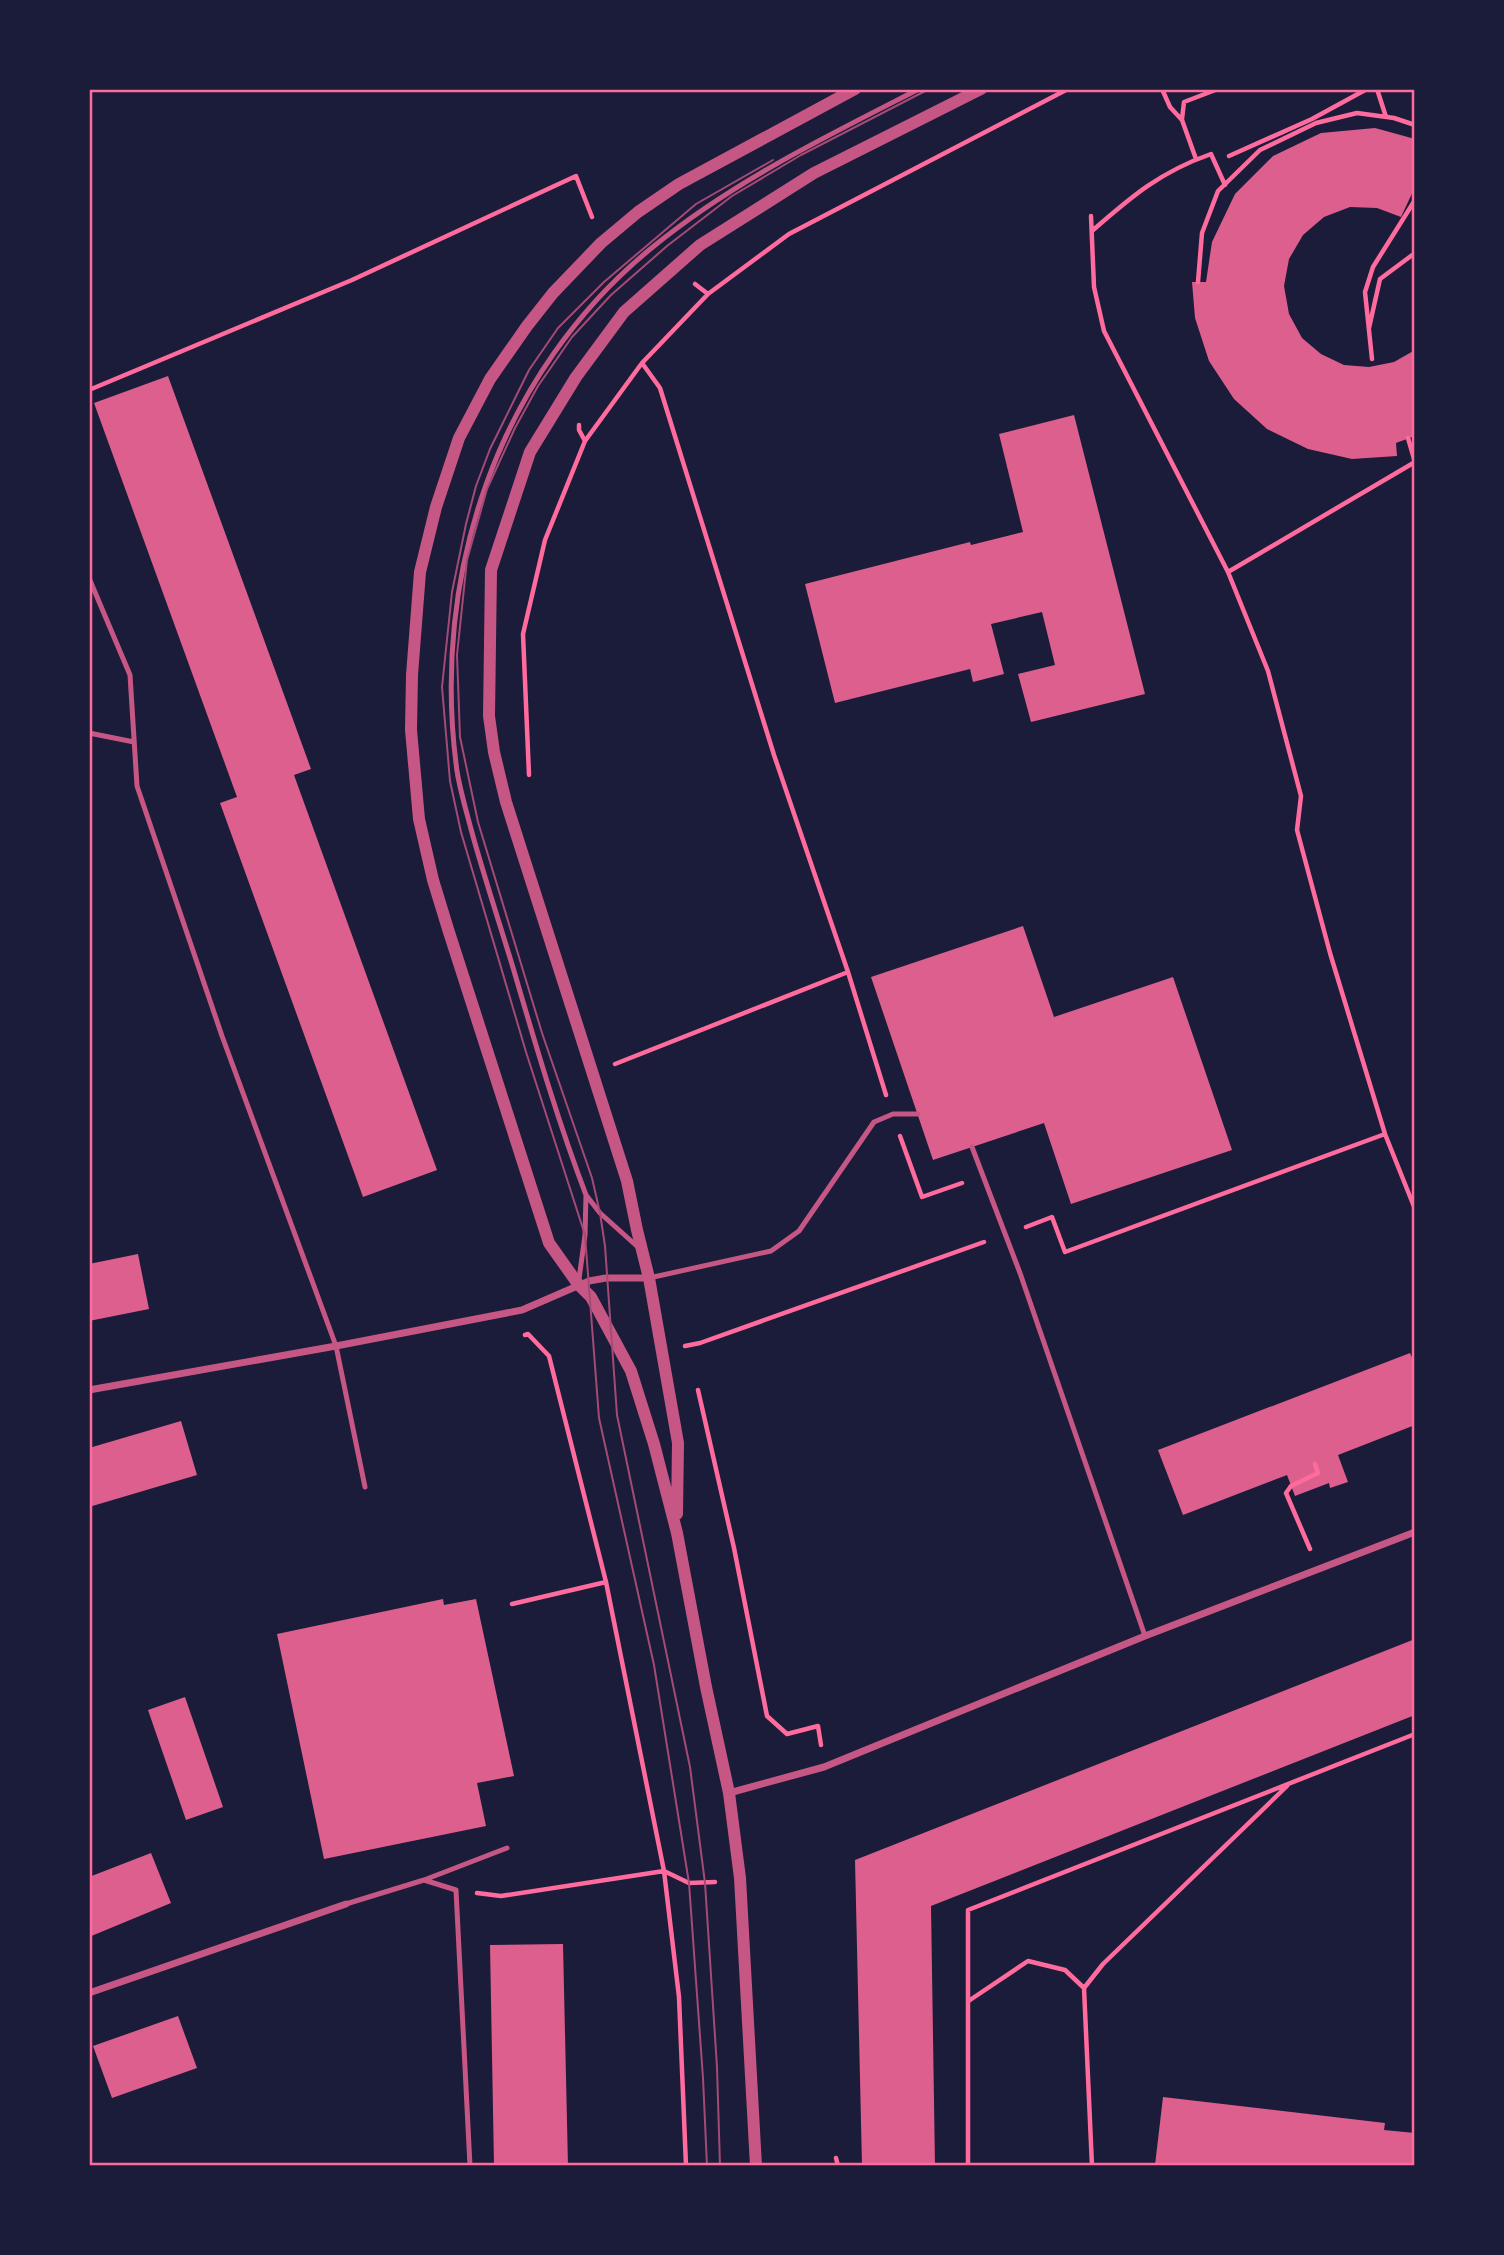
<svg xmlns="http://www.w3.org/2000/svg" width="1504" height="2255" font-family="Merriweather,serif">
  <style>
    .building { fill: #dd5f8e }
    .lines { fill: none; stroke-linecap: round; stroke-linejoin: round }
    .path { stroke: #ff6b9d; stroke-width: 4.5 }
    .service { stroke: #c65784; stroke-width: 5 }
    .minor { stroke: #c65784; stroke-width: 7 }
    .tertiary { stroke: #c65784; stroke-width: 12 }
    .tram { stroke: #a44b75; stroke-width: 2 }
    .neatline { fill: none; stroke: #ff6b9d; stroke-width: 2.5 }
  </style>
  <rect width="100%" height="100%" fill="#1b1b3a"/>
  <path class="building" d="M 1375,128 L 1415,139 L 1415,187 L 1401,217 L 1377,208 L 1350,207 L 1324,217 L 1303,235 L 1289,259 L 1284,286 L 1289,314 L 1302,338 L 1321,354 L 1344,365 L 1369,367 L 1394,362 L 1415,350 L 1415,436 L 1396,443 L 1397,456 L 1352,459 L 1308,449 L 1267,429 L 1234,399 L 1209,361 L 1195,318 L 1192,282 L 1206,282 L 1212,242 L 1235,194 L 1273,156 L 1321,133 Z
    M 168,376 L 311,769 L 294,775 L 437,1170 L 363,1197 L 220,803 L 237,797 L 94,403 Z
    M 1074,415 L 1145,694 L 1031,722 L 1018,674 L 1055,665 L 1042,612 L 991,624 L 1004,674 L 973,682 L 970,669 L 835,703 L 805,584 L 970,542 L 971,545 L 1023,532 L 999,434 Z
    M 1023,926 L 1054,1017 L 1173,977 L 1232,1150 L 1071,1204 L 1044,1123 L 933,1160 L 871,977 Z
    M 138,1254 L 149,1309 L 89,1321 L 89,1264 Z
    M 1410,1353 L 1415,1364 L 1415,1425 L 1338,1455 L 1348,1482 L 1330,1488 L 1329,1483 L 1295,1496 L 1287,1475 L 1183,1515 L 1158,1450 Z
    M 181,1421 L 197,1475 L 89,1507 L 89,1448 Z
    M 443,1599 L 444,1605 L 476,1599 L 514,1776 L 477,1783 L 486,1826 L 324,1859 L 277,1634 Z
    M 1415,1639 L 1415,1715 L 931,1906 L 935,2166 L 862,2166 L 855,1860 Z
    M 185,1697 L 223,1807 L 186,1820 L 148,1710 Z
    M 151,1853 L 171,1903 L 89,1937 L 89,1877 Z
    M 563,1944 L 568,2166 L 494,2166 L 490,1945 Z
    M 178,2016 L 197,2068 L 112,2098 L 93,2046 Z
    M 1163,2097 L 1385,2123 L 1384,2130 L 1415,2133 L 1415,2166 L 1155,2165 Z"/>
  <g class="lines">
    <path class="path" d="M 1162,89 L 1170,107 L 1182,120 L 1196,159
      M 1377,89 L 1386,117
      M 1182,119 L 1184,102 L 1218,89
      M 1229,156 L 1312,119 L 1367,89
      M 1091,216 L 1094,287 L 1104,331 L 1228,572 L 1268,671 L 1301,796 L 1297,830 L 1330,953 L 1385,1134 L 1415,1209
      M 1092,231 C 1132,196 1160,172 1211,154 L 1225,185
      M 1198,282 L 1202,233 L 1218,191 L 1260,150 L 1316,123 L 1357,113 L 1394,118 L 1415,125
      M 695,284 L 708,294
      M 1369,328 L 1380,279 L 1415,253
      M 1372,359 L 1365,292 L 1373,267 L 1415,200
      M 642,363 L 660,388 L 774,755 L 848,972 L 886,1095
      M 89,390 L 352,280 L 576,176 L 592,217
      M 579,425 L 579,430 L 585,441
      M 1408,438 L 1415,462
      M 1228,572 L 1415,462
      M 529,775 L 523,634 L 545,540 L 585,441 L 642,363 L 708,294 L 789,234 L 1068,89
      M 615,1064 L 848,972
      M 900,1136 L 922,1197 L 962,1183
      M 1026,1227 L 1052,1217 L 1065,1252 L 1385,1134
      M 525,1335 L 528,1334 L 549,1356 L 606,1582 L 664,1871 L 679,1997 L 686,2166
      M 685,1346 L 700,1343 L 984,1242
      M 698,1390 L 734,1548 L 767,1716 L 787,1734 L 818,1726 L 821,1745
      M 1310,1549 L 1286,1493 L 1291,1486 L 1318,1473 L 1315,1464
      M 512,1604 L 606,1582
      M 477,1893 L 501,1896 L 664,1871 L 689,1883 L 715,1882
      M 970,2000 L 1028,1961 L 1065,1970 L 1084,1988
      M 836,2158 L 838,2166
      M 968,2166 L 968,1910 L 1415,1734
      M 1092,2166 L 1084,1988 L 1103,1964 L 1287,1786"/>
    <path class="service" d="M 89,578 L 130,675 L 137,786 L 222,1036 L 336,1346 L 365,1487
      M 89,733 L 134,742
      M 972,1147 L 1020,1273 L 1145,1636
      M 639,1248 L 600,1213 L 586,1195 C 558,1122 536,1046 514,971 C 500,924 484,877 471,829 C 466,810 460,790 457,771 C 430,575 498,372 654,246 C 734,181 827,136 919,89
      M 649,1278 L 771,1251 L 799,1231 L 874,1122 L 893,1114 L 918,1114
      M 579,1279 L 585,1235 L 586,1195
      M 424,1880 L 456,1890 L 470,2166
      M 346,1904 L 424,1880 L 507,1848"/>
    <path class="minor" d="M 89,1390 L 336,1346 L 522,1310 L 589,1281 L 606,1278 L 649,1278
      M 729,1793 L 824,1767 L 1145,1636 L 1415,1532
      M 89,1993 L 346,1904"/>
    <path class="tertiary" d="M 677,1514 L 678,1443 L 649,1278 L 637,1230 L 627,1181 L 506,802 L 494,752 L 489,716 L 491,570 L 530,452 L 576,377 L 624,312 L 700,245 L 814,173 L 981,89
      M 756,2166 L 740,1878 L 729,1793 L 706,1687 L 677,1533 L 654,1444 L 631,1371 L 591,1297 L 578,1284 L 549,1243 L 448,929 L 433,880 L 419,819 L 411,730 L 412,675 L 420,572 L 436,507 L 459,438 L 490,379 L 527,326 L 553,293 L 601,243 L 638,212 L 679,184 L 855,89"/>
    <path class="tram" d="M 707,2166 L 703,2078 L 689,1883 L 654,1665 L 599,1418 L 585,1235 L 526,1052 L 461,832 L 450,781 L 442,687 L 452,592 L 466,524 L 476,486 L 490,449 L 529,370 L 558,328 L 604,282 L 637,254 L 696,204 L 773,160
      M 720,2166 L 717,2067 L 705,1883 L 690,1767 L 617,1415 L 605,1246 L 600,1213 L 592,1178 L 542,1033 L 478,822 L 460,737 L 457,655 L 467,560 L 487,489 L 515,428 L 538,386 L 572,337 L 611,295 L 667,246 L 732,196 L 801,155 L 929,89"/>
  </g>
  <rect width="1504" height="2255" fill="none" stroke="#1b1b3a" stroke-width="182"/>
  <rect x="91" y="91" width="1322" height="2073" class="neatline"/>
</svg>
